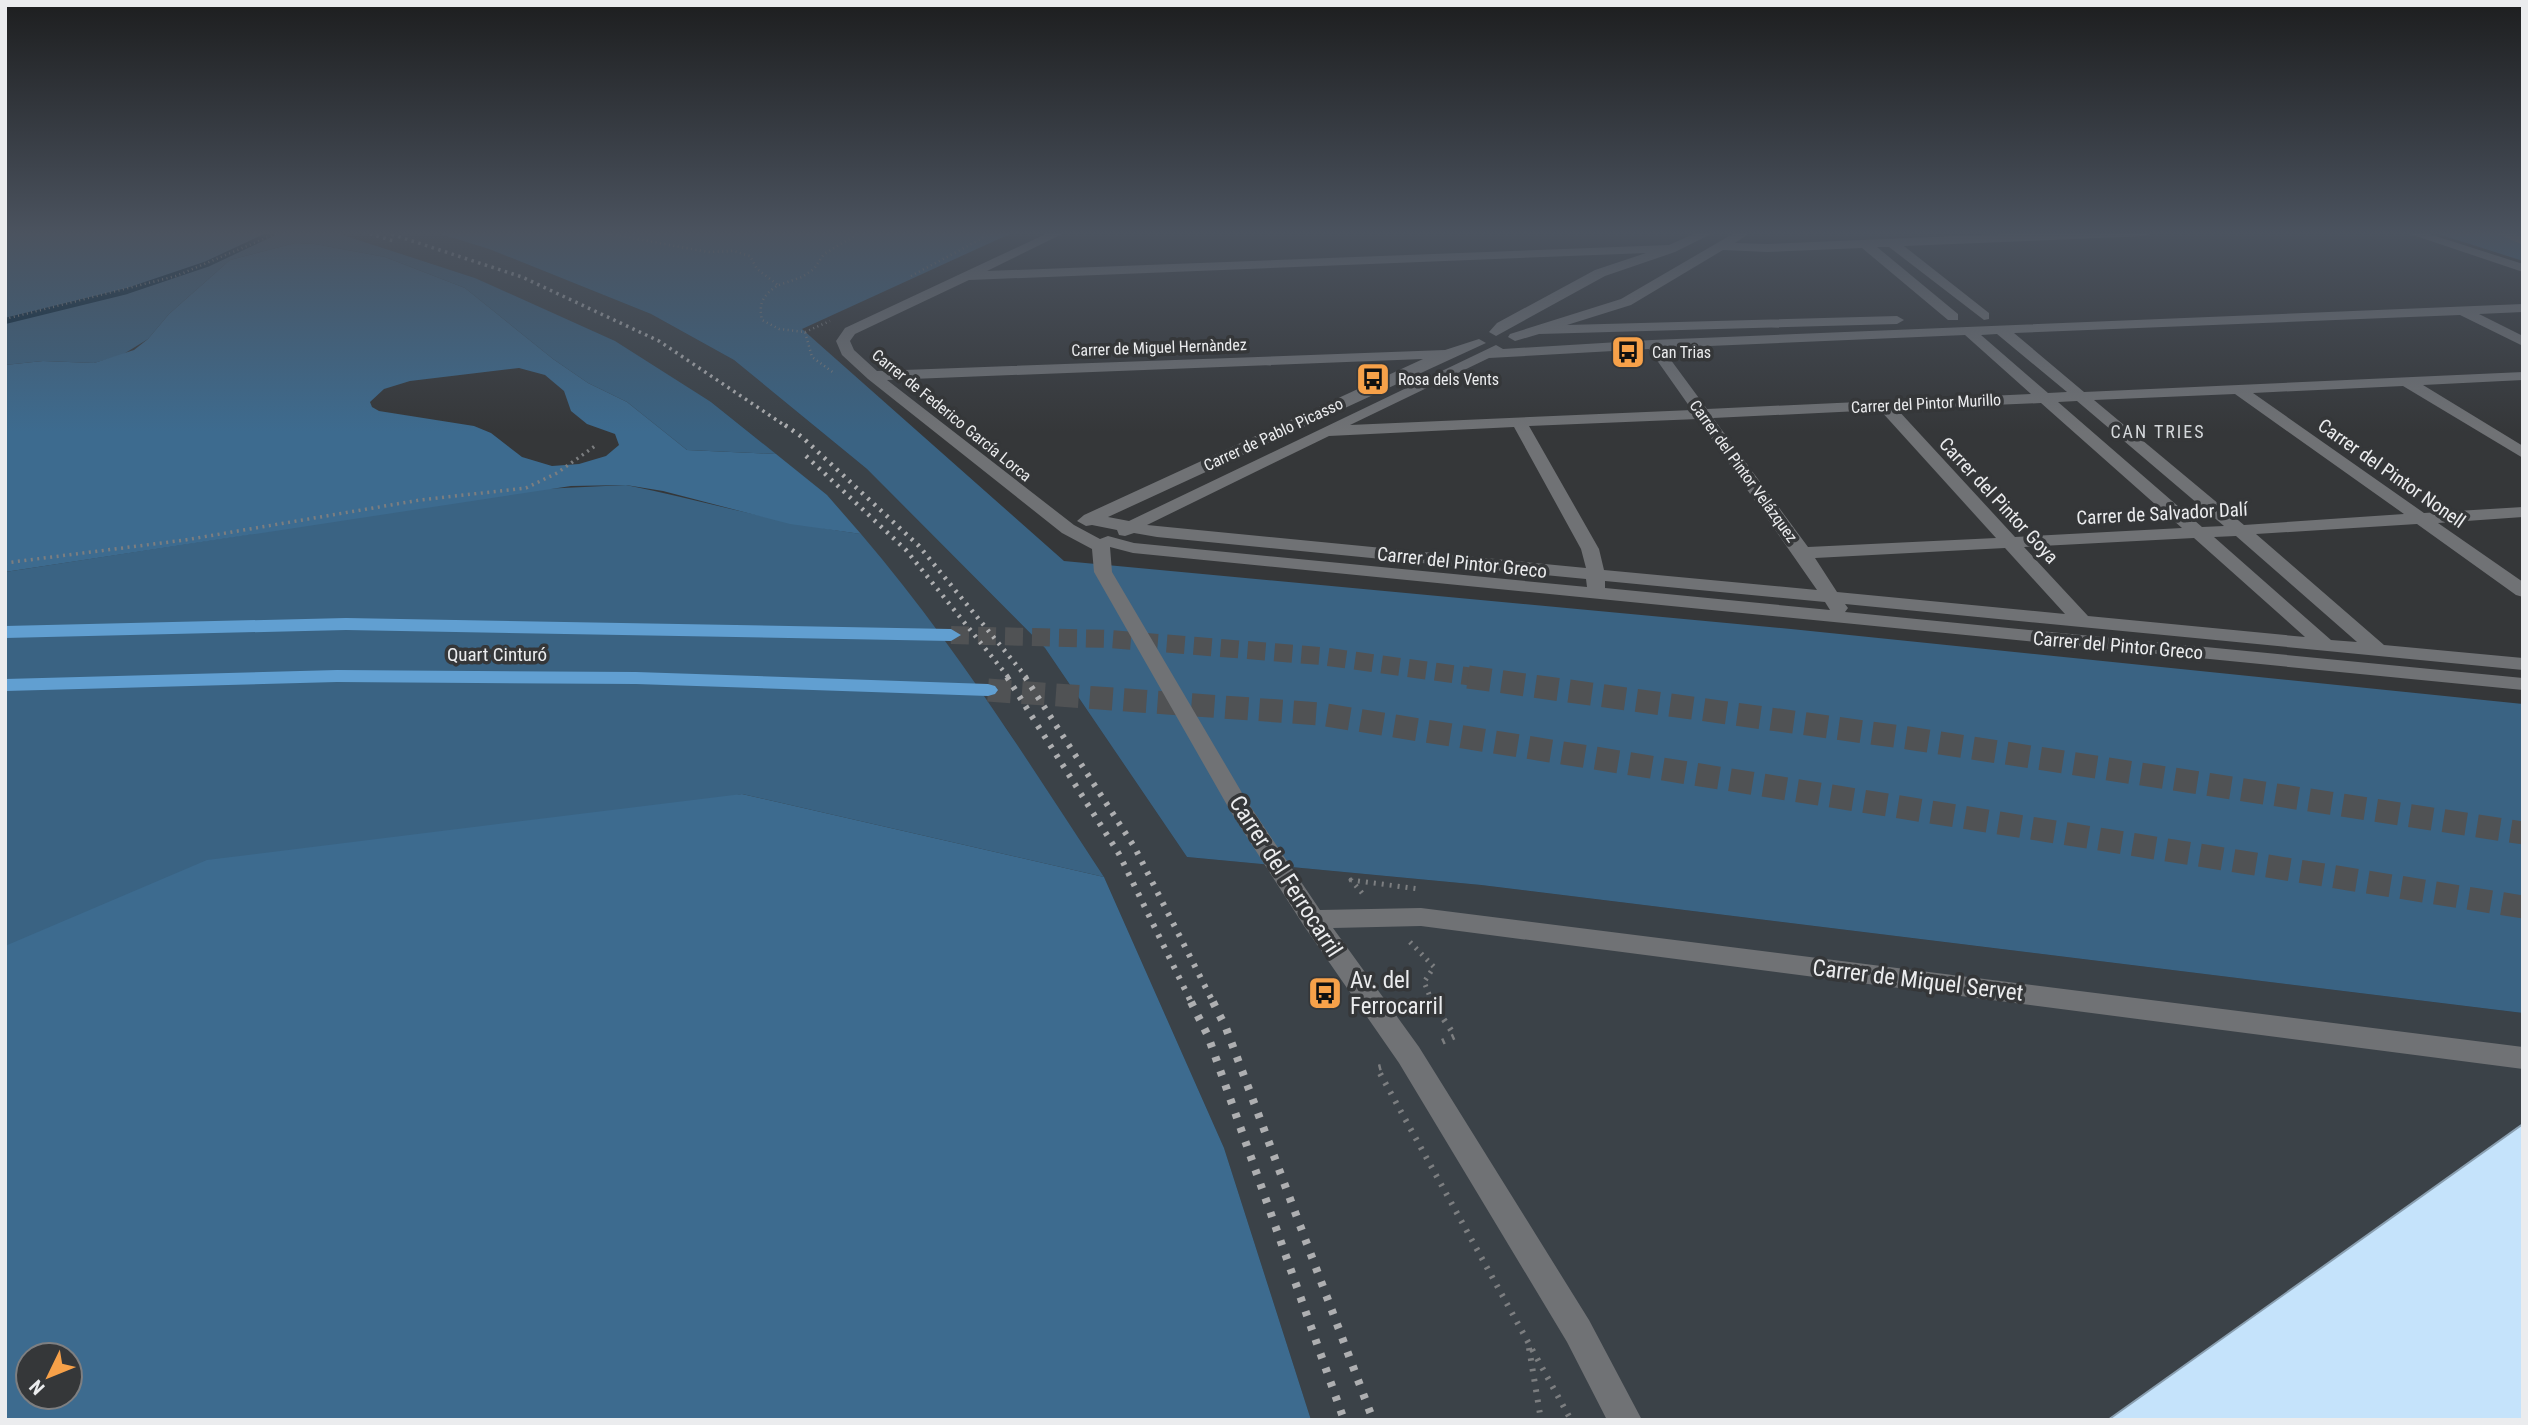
<svg xmlns="http://www.w3.org/2000/svg" width="2528" height="1425" font-family="'Roboto Condensed',sans-serif">
  <style>
    .built { fill: #3b4248 }
    .green { fill: #3a6383 }
    .forest { fill: #3d6b8f; fill-rule: evenodd }
    .lines { fill: none; stroke-linecap: round; stroke-linejoin: round }
    .stream { stroke: #01253e; stroke-width: 6 }
    .building { fill: #c5e3fb; stroke: #8a9fb0; stroke-width: 2 }
    .motorway-tunnel-far1 { stroke: #505254; stroke-width: 18; stroke-dasharray: 18 9; stroke-linecap: butt }
    .motorway-tunnel { stroke: #505254; stroke-width: 23; stroke-dasharray: 23 11; stroke-linecap: butt }
    .path-far3 { stroke: #7c7e80; stroke-width: 2.5; stroke-dasharray: 1 3.5; stroke-linecap: butt }
    .path-far2 { stroke: #7c7e80; stroke-width: 3.5; stroke-dasharray: 2 4.5; stroke-linecap: butt }
    .path-far1 { stroke: #7c7e80; stroke-width: 5; stroke-dasharray: 2 6; stroke-linecap: butt }
    .path { stroke: #7c7e80; stroke-width: 6; stroke-dasharray: 2.5 8; stroke-linecap: butt }
    .minor { fill: #707275; fill-rule: evenodd }
    .tertiary { fill: #707275; fill-rule: evenodd }
    .motorway { fill: #619fd1; fill-rule: evenodd }
    .rail-far3 { stroke: #aeafb1; stroke-width: 3.5; stroke-dasharray: 2.5 4.5; stroke-linecap: butt }
    .rail-far2 { stroke: #aeafb1; stroke-width: 4.5; stroke-dasharray: 2.5 6; stroke-linecap: butt }
    .rail-far1 { stroke: #aeafb1; stroke-width: 6; stroke-dasharray: 3.5 8; stroke-linecap: butt }
    .rail { stroke: #aeafb1; stroke-width: 8; stroke-dasharray: 5 10; stroke-linecap: butt }
    .labels { text-anchor: middle; stroke-width: 7; stroke-linejoin: round; paint-order: stroke }
    .far-street-label { font-size: 16px; fill: #ebecee; stroke: #353739 }
    .far-poi-label { font-size: 16px; fill: #ebecee; stroke: #353739; text-anchor: start }
    .far-neighbourhood-label { font-size: 18px; letter-spacing: 2px; fill: #d5d8db; stroke: #353739 }
    .street-label { font-size: 19px; fill: #ebecee; stroke: #353739 }
    .near-street-label { font-size: 23px; fill: #ebecee; stroke: #353739 }
    .near-poi-label { font-size: 23px; fill: #ebecee; stroke: #353739; text-anchor: start }
  </style>
  <rect width="100%" height="100%" fill="#353739"/>
  <path class="built" d="M 334,232 L 434,232 L 489,249 L 651,314 L 734,360 L 867,469 L 1045,648 L 1187,857 L 1481,885 L 2523,1013 L 2523,1420 L 1311,1420 L 1224,1148 L 1104,877 L 1006,728 L 826,495 L 711,402 L 475,278 Z"/>
  <path class="green" d="M 5,232 L 340,234 L 475,278 L 615,341 L 711,402 L 776,454 L 687,450 L 627,402 L 588,383 L 553,359 L 465,288 L 385,257 L 315,244 L 295,243 L 230,260 L 169,314 L 148,339 L 122,355 L 94,363 L 43,361 L 5,365 Z
    M 434,232 L 1014,232 L 802,329 L 1064,561 L 1791,629 L 2523,704 L 2523,1013 L 1481,885 L 1187,857 L 1045,648 L 867,469 L 734,360 L 651,314 L 489,249 Z
    M 2432,232 L 2523,232 L 2523,261 Z
    M 626,485 C 704,501 781,524 861,534 C 952,640 1027,760 1104,877 L 742,794 L 5,946 L 5,572 L 542,489 Z"/>
  <path class="forest" d="M 295,243 L 315,244 L 385,257 L 465,288 L 553,359 L 588,383 L 627,402 L 687,450 L 776,454 L 827,495 L 861,534 L 790,524 L 663,491 L 626,485 L 571,486 L 5,572 L 5,365 L 43,361 L 94,363 L 134,350 L 148,339 L 169,314 L 230,260 ZM 519,368 L 545,375 L 564,391 L 571,411 L 587,424 L 615,434 L 619,445 L 606,456 L 579,464 L 552,466 L 522,457 L 491,433 L 474,426 L 379,411 L 372,407 L 370,402 L 384,389 L 410,381 Z
    M 742,794 L 1104,877 L 1224,1148 L 1311,1420 L 5,1420 L 5,946 L 207,860 ZM 28,1355 L 70,1355 L 70,1397 L 28,1397 Z"/>
  <g class="lines">
    <path class="stream" d="M 5,321 L 127,291 L 207,264 L 275,232"/>
  </g>
  <path class="building" d="M 2523,1124 L 2523,1420 L 2108,1420 Z"/>
  <g class="lines">
    <path class="motorway-tunnel-far1" d="M 951,635 L 1110,639 L 1321,656 L 1481,678"/>
    <path class="motorway-tunnel" d="M 1468,677 L 1908,738 L 2523,833
      M 988,690 L 1320,714 L 2523,907"/>
    <path class="path-far3" d="M 598,232 L 708,252 L 734,251 L 750,256 L 757,269 L 778,285 C 764,295 758,302 762,320 L 779,329 L 805,332 L 812,357 L 834,373
      M 911,276 L 994,232
      M 779,285 L 802,277 L 814,269 L 824,254 L 861,232
      M 5,319 L 176,276 L 280,232
      M 805,332 L 830,321"/>
    <path class="path-far2" d="M 5,563 L 185,540 L 420,500 L 526,488 L 557,473 L 595,446"/>
    <path class="path-far1" d="M 1362,893 L 1351,880 L 1419,889
      M 1410,942 L 1434,967 L 1424,982 L 1433,1004"/>
    <path class="path" d="M 1432,1002 L 1455,1036 L 1435,1045
      M 1381,1067 L 1377,1068 L 1571,1420
      M 1529,1348 L 1541,1420"/>
    <path class="minor" d="M 1050,232 L 1066,232 L 987,271 L 1669,245 L 1698,232 L 1715,232 L 1675,252 L 1605,276 L 1496,336 L 1489,332 L 1497,323 L 1595,270 L 1646,253 L 969,280 L 855,334 L 850,341 L 854,350 L 877,371 L 1445,350 L 1479,339 L 1486,343 L 1108,517 L 1129,521 L 1496,345 L 1503,349 L 1652,340 L 2523,304 L 2523,312 L 2479,314 L 2523,336 L 2523,346 L 2460,315 L 2014,333 L 2084,392 L 2523,372 L 2523,380 L 2423,385 L 2523,446 L 2523,458 L 2403,386 L 2253,393 L 2424,513 L 2523,507 L 2523,517 L 2438,523 L 2523,582 L 2523,597 L 2516,595 L 2417,524 L 2256,534 L 2384,645 L 2523,658 L 2523,670 L 1845,604 L 1848,608 L 1845,612 L 2523,678 L 2523,690 L 1133,553 L 1110,547 L 1112,572 L 1248,803 L 1320,910 L 1421,908 L 2523,1047 L 2523,1069 L 1421,926 L 1333,928 L 1419,1047 L 1589,1320 L 1642,1420 L 1607,1420 L 1567,1342 L 1399,1063 L 1304,926 L 1231,812 L 1094,572 L 1092,549 L 1062,533 L 868,379 L 842,355 L 836,341 L 845,328 ZM 1997,334 L 2067,392 L 2048,393 L 1981,335 ZM 1965,335 L 2031,394 L 1707,409 L 1662,348 ZM 1649,349 L 1692,410 L 1350,425 L 1489,358 ZM 1423,359 L 1084,515 L 1077,521 L 1086,526 L 1092,525 L 1117,530 L 1119,535 L 1125,536 L 1134,533 L 1157,537 L 1586,579 L 1587,587 L 1134,543 L 1108,536 L 1100,539 L 1074,525 L 887,380 ZM 2235,394 L 2404,514 L 2244,525 L 2094,400 ZM 2077,401 L 2224,526 L 2202,527 L 2058,402 ZM 2041,403 L 2182,528 L 2015,537 L 1897,409 ZM 1880,410 L 1996,538 L 1808,547 L 1713,418 ZM 1698,419 L 1817,590 L 1604,570 L 1599,549 L 1529,426 ZM 1514,427 L 1581,549 L 1586,568 L 1147,525 L 1329,436 ZM 2236,536 L 2357,642 L 2331,640 L 2214,537 ZM 2194,538 L 2305,637 L 2088,616 L 2024,547 ZM 2005,548 L 2065,614 L 1837,592 L 1815,558 ZM 1605,581 L 1825,602 L 1830,610 L 1605,588 Z
      M 1736,232 L 1751,232 L 1735,243 L 1767,244 L 2053,232 L 2152,232 L 2146,236 L 1904,246 L 1989,313 L 1989,319 L 1984,320 L 1889,247 L 1877,247 L 1958,314 L 1958,320 L 1948,320 L 1862,248 L 1767,252 L 1723,250 L 1631,305 L 1567,325 L 1897,316 L 1904,320 L 1897,324 L 1539,334 L 1515,341 L 1508,337 L 1510,334 L 1621,299 Z
      M 2404,232 L 2423,232 L 2523,264 L 2523,272 Z"/>
    <path class="tertiary" d="M 2493,232 L 2511,232 L 2523,237 L 2523,245 Z"/>
    <path class="motorway" d="M 346,618 L 951,629 L 961,635 L 951,641 L 346,630 L 5,638 L 5,626 Z
      M 337,670 L 636,672 L 988,684 L 995,686 L 998,690 L 995,694 L 988,696 L 636,684 L 337,682 L 5,691 L 5,679 Z"/>
    <path class="rail-far3" d="M 363,232 L 394,241
      M 385,232 L 522,277 L 659,341 L 787,427"/>
    <path class="rail-far2" d="M 785,425 L 802,437 L 919,546 L 1027,678
      M 806,456 L 906,550 L 1009,678"/>
    <path class="rail-far1" d="M 1007,677 L 1119,854 L 1192,1004
      M 1025,677 L 1135,848 L 1214,1004"/>
    <path class="rail" d="M 1191,1002 L 1208,1036 L 1344,1420
      M 1213,1002 L 1226,1028 L 1373,1420"/>
  </g>
  <linearGradient id="sky" x2="0" y2="1"><stop stop-color="#1d1e1f"/><stop offset="0.54" stop-color="#4b535f"/><stop offset="1" stop-color="#4b535f" stop-opacity="0"/></linearGradient>
  <rect width="2528" height="432" fill="url(#sky)"/>
  <defs>
    <g id="bus-square" transform="scale(1.75)"><rect x="-9" y="-9" width="18" height="18" rx="4" fill="#f7a149" stroke="#353739"/><path d="M-5-6H5V4H4V6H2V4H-2V6H-4V4H-5ZM-3.5-4V0h7V-4ZM-3.5 1.2v1.5H-2V1.2ZM2 1.2v1.5H3.5V1.2Z" fill="#111"/></g>
  </defs>
  <g fill-rule="evenodd">
    <use href="#bus-square" x="1628" y="352"/>
    <use href="#bus-square" x="1373" y="379"/>
    <use href="#bus-square" x="1325" y="993"/>
  </g>
  <g class="labels">
    <g class="far-street-label">
      <text transform="translate(1159 347) rotate(-2)" y="6">Carrer de Miguel Hernàndez</text>
      <text transform="translate(1926 403) rotate(-3)" y="6">Carrer del Pintor Murillo</text>
      <text transform="translate(952 415) rotate(39)" y="6">Carrer de Federico García Lorca</text>
      <text transform="translate(1273 434) rotate(-25)" y="6">Carrer de Pablo Picasso</text>
      <text transform="translate(1744 471) rotate(54)" y="6">Carrer del Pintor Velázquez</text>
    </g>
    <g class="far-poi-label">
      <text x="1652" y="358">Can Trias</text>
      <text x="1398" y="385">Rosa dels Vents</text>
    </g>
    <g class="far-neighbourhood-label">
      <text x="2158" y="438">CAN TRIES</text>
    </g>
    <g class="street-label">
      <text transform="translate(2392 473) rotate(35)" y="7">Carrer del Pintor Nonell</text>
      <text transform="translate(1999 500) rotate(47)" y="7">Carrer del Pintor Goya</text>
      <text transform="translate(2162 513) rotate(-3)" y="7">Carrer de Salvador Dalí</text>
      <text transform="translate(1462 562) rotate(6)" y="7">Carrer del Pintor Greco</text>
      <text transform="translate(2118 645) rotate(5)" y="7">Carrer del Pintor Greco</text>
      <text x="497" y="661">Quart Cinturó</text>
    </g>
    <g class="near-street-label">
      <text transform="translate(1286 876) rotate(57)" y="8">Carrer del Ferrocarril</text>
      <text transform="translate(1918 980) rotate(7)" y="8">Carrer de Miquel Servet</text>
    </g>
    <g class="near-poi-label">
      <text x="1350" y="988">Av. del<tspan x="1350" dy="26">Ferrocarril</tspan></text>
    </g>
  </g>
  <rect width="2528" height="1425" fill="none" stroke="#ebecee" stroke-width="14"/>
  <g transform="translate(49 1376) rotate(227)"><circle r="33" fill="#353739" stroke="#7e7f81" stroke-width="2"/>
  <path d="M0-5L12 26L0 18L-12 26Z" fill="#f7a149"/>
  <text y="-10" font-size="19" font-weight="bold" text-anchor="middle" fill="#ebecee">N</text>
  </g>
</svg>
